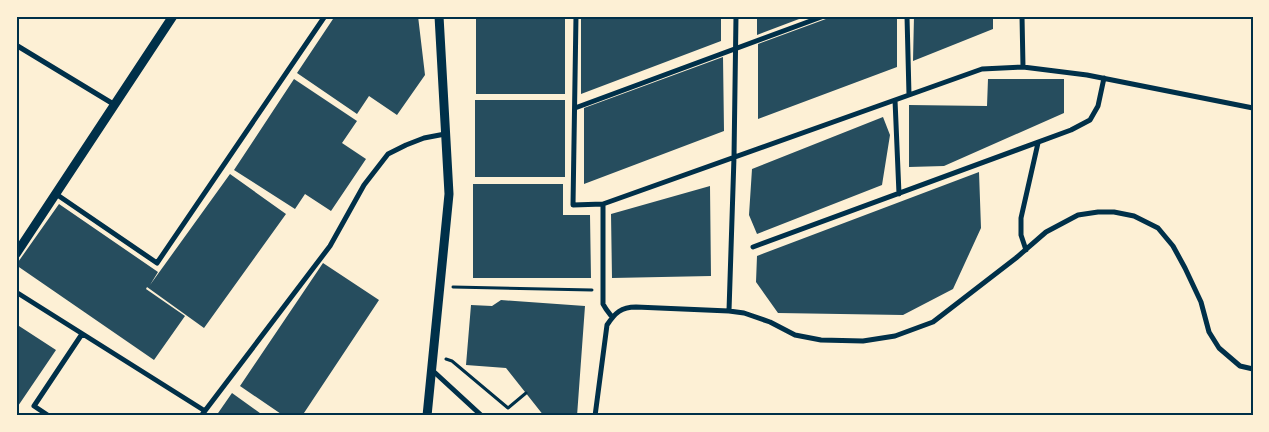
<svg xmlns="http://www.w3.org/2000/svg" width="1269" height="432" font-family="'Sofia Sans Condensed',sans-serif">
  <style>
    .building { fill: #264d5e }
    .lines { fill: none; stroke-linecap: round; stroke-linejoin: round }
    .path { stroke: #003049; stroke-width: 3 }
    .minor { stroke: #003049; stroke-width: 5 }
    .tertiary { stroke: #003049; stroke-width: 9 }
    .neatline { fill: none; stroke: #003049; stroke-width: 2 }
  </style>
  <rect width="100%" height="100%" fill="#fdf0d5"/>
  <path class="building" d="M 335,16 L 418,16 L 425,75 L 397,115 L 369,96 L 357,114 L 297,73 Z
    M 588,16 L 721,16 L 721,41 L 581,94 L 581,18 Z
    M 757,16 L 807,16 L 757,35 Z
    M 834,16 L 897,16 L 897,67 L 758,119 L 758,44 Z
    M 914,16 L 993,16 L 993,29 L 913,61 Z
    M 476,17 L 565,17 L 565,94 L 476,94 Z
    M 723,57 L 724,131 L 584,184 L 584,108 Z
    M 294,79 L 357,121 L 342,143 L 366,159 L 331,211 L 305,194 L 295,209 L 234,170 Z
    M 988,79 L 1064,79 L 1064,113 L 944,166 L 909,167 L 909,105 L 987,106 Z
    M 475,100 L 565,100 L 565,177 L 475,177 Z
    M 883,117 L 890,135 L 882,185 L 757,234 L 749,215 L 752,169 Z
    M 979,172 L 981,228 L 953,289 L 903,315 L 778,313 L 756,282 L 757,256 Z
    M 230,174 L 286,214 L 204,328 L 147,287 L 146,289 L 185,316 L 154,360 L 16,265 L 59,204 L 158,272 L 150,285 Z
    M 473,184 L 563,184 L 563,215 L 590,215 L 591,278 L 473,278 Z
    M 710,186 L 711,276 L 612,278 L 611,214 Z
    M 323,263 L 379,300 L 302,416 L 284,416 L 240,386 Z
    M 501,300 L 585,306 L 577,416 L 544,416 L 506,368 L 466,365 L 471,305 L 492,306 Z
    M 16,324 L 56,350 L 16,409 Z
    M 232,393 L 264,416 L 216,416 Z"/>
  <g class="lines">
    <path class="path" d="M 453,287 L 592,290
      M 446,359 L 452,361 L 508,408 L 526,393"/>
    <path class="minor" d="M 576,16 L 573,205 L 603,204 L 982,69 L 1023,67 L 1087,75 L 1253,108
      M 907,16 L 909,95
      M 1022,16 L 1023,67
      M 16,45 L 115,105
      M 895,100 L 899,194
      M 575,108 L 824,16
      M 56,194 L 157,263 L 325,16
      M 603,204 L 603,304 L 606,309 L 612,317
      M 753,247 L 1071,130 L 1090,120 L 1098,106 L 1104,78
      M 1026,250 L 1021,235 L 1021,218 L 1038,143
      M 16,292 L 205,411
      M 729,311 L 734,157 L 736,16
      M 432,370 L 482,416
      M 49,416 L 34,406 L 82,334
      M 201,416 L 330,246 L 364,185 L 388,154 L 406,145 L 424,138 L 445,134
      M 595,416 L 607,325 C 615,313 621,307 636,307 L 729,311 L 744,313 L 770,322 L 795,335 L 821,340 L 863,341 L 895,336 L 933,322 L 1016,258 L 1046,232 L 1078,215 L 1098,212 L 1114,212 L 1134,216 L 1158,228 L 1173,246 L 1185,268 L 1201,302 L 1209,332 L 1219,348 L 1240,366 L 1253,369"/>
    <path class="tertiary" d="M 16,254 L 173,16
      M 427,416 L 449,194 L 439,16"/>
  </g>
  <rect width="1269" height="432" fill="none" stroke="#fdf0d5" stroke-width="35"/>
  <rect x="18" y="18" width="1234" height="396" class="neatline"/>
</svg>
